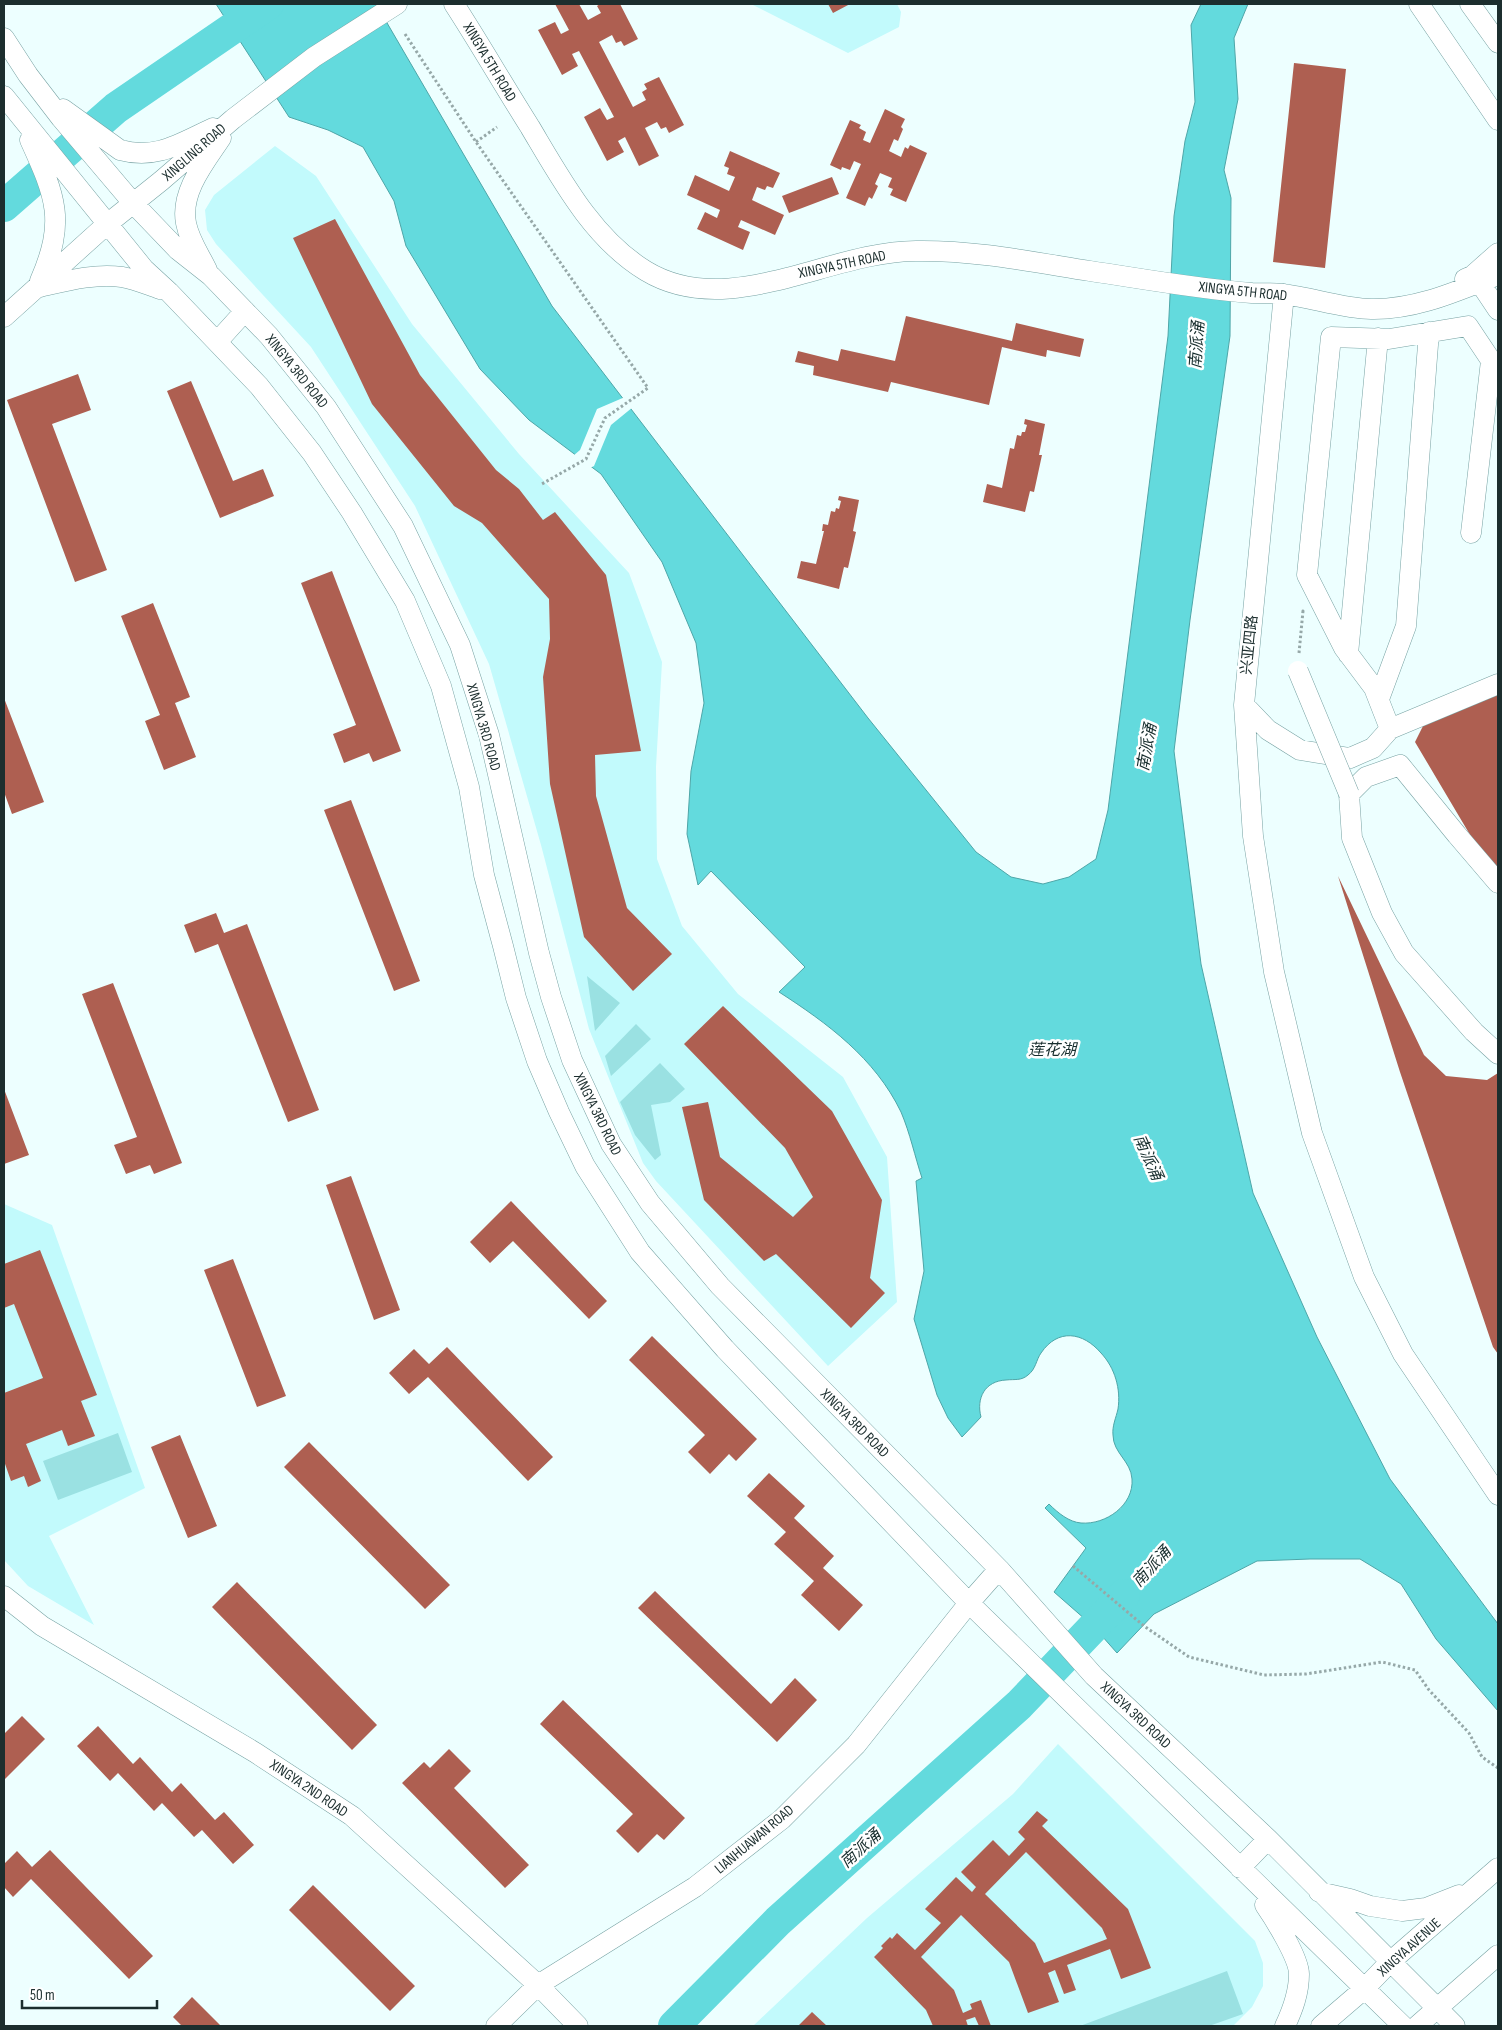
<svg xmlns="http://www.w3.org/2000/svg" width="1502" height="2030" font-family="'Sofia Sans Condensed','Noto Sans SC',sans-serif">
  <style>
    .built { fill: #c2fafc }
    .green { fill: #9ae1e2 }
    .water { fill: #63dadd; stroke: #4ea6a8 }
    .pier { fill: #edffff }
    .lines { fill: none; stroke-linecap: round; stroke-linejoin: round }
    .river { stroke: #63dadd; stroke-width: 32 }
    .building { fill: #ae5f51; fill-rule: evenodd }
    .minor-casing { stroke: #77a2a3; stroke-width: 21 }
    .path { stroke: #96a8a8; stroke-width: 3; stroke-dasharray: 2.5 2.5; stroke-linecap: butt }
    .minor { stroke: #fff; stroke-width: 20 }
    .minor-bridge-casing { stroke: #77a2a3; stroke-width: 21; stroke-linecap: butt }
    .minor-bridge { stroke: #fff; stroke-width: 20 }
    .labels { text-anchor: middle; stroke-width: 5; stroke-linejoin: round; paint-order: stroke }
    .street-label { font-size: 15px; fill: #1c2e2e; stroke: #fff }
    .water-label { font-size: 16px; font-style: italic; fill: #182e2e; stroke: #fff }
  </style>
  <rect width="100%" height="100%" fill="#edffff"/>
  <path class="built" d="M 751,4 L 897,4 L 901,12 L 899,27 L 848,53 Z
    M 275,146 L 316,176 L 412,324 L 519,454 L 629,573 L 662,662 L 656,767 L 657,859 L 682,926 L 738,994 L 843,1077 L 887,1157 L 897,1302 L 828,1366 L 656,1181 L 643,1163 L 589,1029 L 541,845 L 489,664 L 415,506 L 311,347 L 216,244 L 207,230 L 205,210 L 214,195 Z
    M 4,1204 L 52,1225 L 145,1488 L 49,1536 L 94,1625 L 28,1586 L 4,1560 Z
    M 1058,1744 L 1255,1941 L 1263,1963 L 1263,1986 L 1252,2007 L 1233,2026 L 753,2026 L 867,1918 L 1013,1794 Z"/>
  <path class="green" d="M 587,976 L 620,1003 L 595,1031 Z
    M 636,1024 L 651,1039 L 611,1076 L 605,1056 Z
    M 660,1063 L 685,1089 L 670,1102 L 651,1105 L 661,1155 L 655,1160 L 635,1135 L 620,1102 Z
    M 118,1433 L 132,1472 L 58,1500 L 43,1461 Z
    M 1227,1971 L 1243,2014 L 1209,2026 L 1080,2026 Z"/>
  <path class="water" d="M 216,4 L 376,4 L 552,306 L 868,718 L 976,852 L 1011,877 L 1043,884 L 1069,877 L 1096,859 L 1108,810 L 1168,336 L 1174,216 L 1185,141 L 1195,102 L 1191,25 L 1201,4 L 1248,4 L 1234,38 L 1238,99 L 1224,170 L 1231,198 L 1230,336 L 1190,620 L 1174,751 L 1201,964 L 1253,1193 L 1317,1337 L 1390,1479 L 1498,1624 L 1498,1711 L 1436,1639 L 1401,1584 L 1360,1559 L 1310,1559 L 1257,1561 L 1154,1614 L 1117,1653 L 1094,1627 L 1054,1592 L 1086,1548 L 1045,1508 L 1049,1504 C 1058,1513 1069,1522 1081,1523 C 1106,1525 1134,1505 1132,1479 C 1131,1461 1113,1453 1113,1435 C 1112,1426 1116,1418 1118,1409 C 1121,1389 1115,1368 1101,1353 C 1083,1332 1058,1328 1041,1353 C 1036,1360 1036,1369 1028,1375 C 1021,1381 1015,1379 1006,1380 C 985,1381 976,1398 981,1417 L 962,1437 L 948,1418 L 937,1395 L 914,1319 L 924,1271 L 916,1181 L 922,1178 C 915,1157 910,1133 901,1112 C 875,1058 827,1023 779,992 L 805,967 L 711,871 L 698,885 L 687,834 L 691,771 L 704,703 L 696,643 L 662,562 L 601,474 L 529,420 L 480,369 L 406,246 L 394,201 L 363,147 L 328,130 L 289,117 Z"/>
  <path class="pier" d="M 625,397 L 633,407 L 611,425 L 594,466 L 590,468 L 573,456 L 580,450 L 597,409 Z"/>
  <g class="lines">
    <path class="river" d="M 4,206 L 116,108 L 268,4
      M 674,2026 L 778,1921 L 1019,1705 L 1124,1595"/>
  </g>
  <path class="building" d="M 555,4 L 579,4 L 588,20 L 601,13 L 597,6 L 600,4 L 620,4 L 638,39 L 624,46 L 621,41 L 616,43 L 612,35 L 599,42 L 633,107 L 646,100 L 642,92 L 647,89 L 644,84 L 659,77 L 684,125 L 669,133 L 666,127 L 661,129 L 657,122 L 645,128 L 659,156 L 639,166 L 625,137 L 618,141 L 624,152 L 607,161 L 584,117 L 600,108 L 607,120 L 614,117 L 579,51 L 572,54 L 578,66 L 562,75 L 538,30 L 555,22 L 561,34 L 569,30 Z
    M 828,4 L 850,4 L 833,13 Z
    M 1294,63 L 1346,69 L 1325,268 L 1273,262 Z
    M 885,109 L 905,119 L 901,127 L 903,129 L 898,141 L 894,139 L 889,151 L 901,157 L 905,147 L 908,149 L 910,145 L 927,153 L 906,202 L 890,195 L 893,189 L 888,187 L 892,178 L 880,173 L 875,184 L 878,186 L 872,199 L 869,197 L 865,206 L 846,198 L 861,164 L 854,161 L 850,170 L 842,167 L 841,170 L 830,165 L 850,120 L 861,125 L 859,128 L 866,132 L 863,140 L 870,143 Z
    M 730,151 L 780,173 L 773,188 L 767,186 L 765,190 L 757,187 L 752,200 L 784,215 L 775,235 L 741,220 L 738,227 L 750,232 L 743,250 L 697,229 L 705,212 L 717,218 L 720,210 L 687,195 L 695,175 L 729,191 L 735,177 L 727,174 L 729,168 L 724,166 Z
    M 832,177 L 839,194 L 789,213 L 782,196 Z
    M 335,219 L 420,375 L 496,470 L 519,489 L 543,520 L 555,512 L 606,575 L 641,751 L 595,755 L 596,796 L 627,908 L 672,954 L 633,991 L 584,937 L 550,784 L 543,677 L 550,639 L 549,599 L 482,523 L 454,506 L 372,404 L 293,238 Z
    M 906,316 L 1012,341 L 1016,323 L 1084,339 L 1080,357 L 1047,350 L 1046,357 L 1002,347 L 989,405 L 891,382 L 888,392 L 813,375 L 814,366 L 795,362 L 798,351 L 838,361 L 841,349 L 895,361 Z
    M 78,374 L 91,410 L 52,424 L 107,570 L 75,582 L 7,400 Z
    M 191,381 L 233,481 L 263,469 L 274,496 L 220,518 L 167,391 Z
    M 1025,419 L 1045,424 L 1039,455 L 1042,455 L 1034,492 L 1030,491 L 1025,512 L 983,502 L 987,484 L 1002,488 L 1010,448 L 1014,449 L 1017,435 L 1021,436 L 1022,432 L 1025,432 L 1027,425 L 1024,424 Z
    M 839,496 L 859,500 L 853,531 L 856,532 L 848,568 L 844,567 L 839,589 L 797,578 L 801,561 L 816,564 L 824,531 L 822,531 L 823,524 L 828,525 L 831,511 L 835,512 L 836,508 L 839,509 L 841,501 L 838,500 Z
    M 332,571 L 401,751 L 373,762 L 369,753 L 344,763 L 333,734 L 356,725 L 301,583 Z
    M 153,603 L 190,697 L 175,703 L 196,757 L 164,770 L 145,721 L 160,715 L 121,616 Z
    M 1498,693 L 1498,882 L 1415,742 L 1426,720 Z
    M 4,698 L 44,802 L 12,814 L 4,792 Z
    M 351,800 L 420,981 L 394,991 L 324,810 Z
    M 1338,876 L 1424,1055 L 1446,1076 L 1487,1080 L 1498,1073 L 1498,1354 L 1493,1347 L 1400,1072 Z
    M 216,913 L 224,933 L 247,924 L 319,1110 L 288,1122 L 218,944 L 195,953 L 184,925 Z
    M 113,983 L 182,1163 L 154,1174 L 150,1165 L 126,1174 L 114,1145 L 137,1137 L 82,994 Z
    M 723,1006 L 832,1111 L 882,1200 L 870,1278 L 885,1293 L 851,1328 L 776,1254 L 764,1261 L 704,1200 L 682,1107 L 708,1102 L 720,1157 L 793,1217 L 813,1197 L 785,1148 L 684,1044 Z
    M 4,1089 L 29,1155 L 4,1164 Z
    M 351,1176 L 400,1310 L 374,1320 L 326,1185 Z
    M 511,1201 L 607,1301 L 589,1319 L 513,1241 L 490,1263 L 470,1242 Z
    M 40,1250 L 97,1395 L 81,1401 L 95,1436 L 68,1446 L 62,1430 L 26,1444 L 41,1481 L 28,1487 L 24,1476 L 11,1481 L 4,1461 L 4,1393 L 43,1378 L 14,1304 L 4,1308 L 4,1264 Z
    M 233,1259 L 286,1396 L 257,1407 L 204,1270 Z
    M 652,1336 L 757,1439 L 736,1461 L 729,1454 L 710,1474 L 688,1452 L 705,1435 L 629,1360 Z
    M 447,1347 L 553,1457 L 528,1481 L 428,1377 L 409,1394 L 389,1373 L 414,1349 L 429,1364 Z
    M 180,1435 L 217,1526 L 188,1538 L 151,1447 Z
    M 309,1442 L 450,1585 L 425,1609 L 284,1467 Z
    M 769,1473 L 805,1506 L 794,1518 L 834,1556 L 823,1568 L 863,1605 L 839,1631 L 801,1595 L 814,1581 L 774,1544 L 786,1532 L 747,1496 Z
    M 237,1582 L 377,1725 L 352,1750 L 212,1607 Z
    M 655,1591 L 771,1704 L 795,1678 L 817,1700 L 777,1742 L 638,1608 Z
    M 563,1700 L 685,1818 L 664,1840 L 657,1834 L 638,1853 L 616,1831 L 633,1814 L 540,1724 Z
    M 22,1716 L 45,1739 L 4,1780 L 4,1734 Z
    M 98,1726 L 133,1764 L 140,1757 L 172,1792 L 181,1783 L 215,1820 L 224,1812 L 254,1845 L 233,1864 L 202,1830 L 194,1837 L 162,1803 L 154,1811 L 118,1773 L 110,1781 L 77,1746 Z
    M 449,1749 L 471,1771 L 454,1788 L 529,1865 L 505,1888 L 402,1783 L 424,1762 L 430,1768 Z
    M 1037,1811 L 1048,1820 L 1042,1826 L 1128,1909 L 1151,1968 L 1121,1979 L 1110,1949 L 1067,1965 L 1076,1990 L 1064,1994 L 1055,1970 L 1048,1973 L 1059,2002 L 1028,2013 L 1009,1962 L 961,1915 L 921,1957 L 954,1990 L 963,2013 L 972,2009 L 970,2004 L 981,2000 L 991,2026 L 979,2026 L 975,2017 L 966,2020 L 968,2026 L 933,2026 L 926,2010 L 874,1957 L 883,1948 L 881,1946 L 890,1937 L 892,1939 L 897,1933 L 915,1950 L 941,1923 L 925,1909 L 956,1877 L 972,1892 L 976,1887 L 961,1872 L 993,1840 L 1009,1856 L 1025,1839 L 1018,1832 ZM 1026,1852 L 1102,1928 L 1107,1939 L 1044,1963 L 1035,1943 L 985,1894 Z
    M 50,1850 L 153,1956 L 129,1979 L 31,1879 L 13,1897 L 4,1887 L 4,1864 L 17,1851 L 32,1867 Z
    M 313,1885 L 415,1986 L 390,2011 L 289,1910 Z
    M 192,1997 L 221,2026 L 182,2026 L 173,2017 Z
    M 812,2012 L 827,2026 L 798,2026 Z"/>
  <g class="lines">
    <g class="minor-casing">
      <path id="minor" d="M 454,4 C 480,44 504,86 530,127 C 561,179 593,239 646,271 C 729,321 829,251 916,251 C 975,250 1033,262 1090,271 C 1144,279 1198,289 1252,293 C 1262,293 1272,293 1282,294 C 1310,297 1344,309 1371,309 C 1416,310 1457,291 1498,275
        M 1419,4 L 1498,120
        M 1470,4 L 1498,43
        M 4,38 L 28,75 L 61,118 L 133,203 L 178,250 L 211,276 L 269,336 L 326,407 L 403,526 L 460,645 L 489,735 L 539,953 L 551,997 L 572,1060 L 611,1144 L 650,1203 L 720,1286 L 999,1569 L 1094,1676 L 1268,1839 L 1455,2026
        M 4,96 L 144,269 L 169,292 L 259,386 L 312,453 L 352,513 L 405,601 L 441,686 L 469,787 L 484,875 L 503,946 L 516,998 L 537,1061 L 559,1112 L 585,1166 L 640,1252 L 725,1349 L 969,1603 L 1403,2026
        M 63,109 L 120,150 C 157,160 180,143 213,128
        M 30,140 C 56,197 66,221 40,281
        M 207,270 C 200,255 189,240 186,223 C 180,192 205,162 221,138
        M 1465,279 L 1472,276 L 1498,253
        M 1480,283 L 1498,310
        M 40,287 C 66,281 95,273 122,277 C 135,279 148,285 160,289
        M 1284,294 L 1244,705 L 1268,730 L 1300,750 L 1350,758 L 1373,748 L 1390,729 L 1498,684
        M 4,317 L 106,225 L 161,181 L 233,119 L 314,57 L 397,4
        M 217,342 L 245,311
        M 1471,533 L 1491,361
        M 1348,654 L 1378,338
        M 1379,699 L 1406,626 L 1429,332
        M 1244,705 L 1253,836 L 1274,972 L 1312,1133 L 1364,1277 L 1403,1354 L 1498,1495
        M 1390,729 L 1374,688 L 1344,648 L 1307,575 L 1331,337 L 1389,339 L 1468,326 L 1498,371
        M 1498,883 L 1457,835 L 1400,765 L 1366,777 L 1349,794 L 1352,838 L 1382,913 L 1404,953 L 1474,1032 L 1498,1054
        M 4,1596 L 42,1626 L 256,1753 L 352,1816 L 538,1985 L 578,2026
        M 1240,1868 L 1268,1839
        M 1319,1892 L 1350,1899 L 1370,1906 L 1402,1911 L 1426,1908 L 1459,1895
        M 1265,1905 C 1274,1918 1299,1958 1299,1974 C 1299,1993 1293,2009 1285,2026
        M 496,2026 L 538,1985 L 695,1887 L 782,1819 L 856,1745 L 969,1603 L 999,1569
        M 1321,2026 L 1363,1990 L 1390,1962 L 1498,1868
        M 1417,2026 L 1498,1955"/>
    </g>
    <path class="path" d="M 405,34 L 476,142 L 648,388 L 605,418 L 586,459 L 540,485
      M 476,142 L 497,127
      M 1299,653 L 1303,611 L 1303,612
      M 1073,1566 L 1144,1626 L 1189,1657 L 1264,1675 L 1306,1674 L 1382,1662 L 1415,1670 L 1429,1690 L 1469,1733 L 1482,1757 L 1498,1768"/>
    <use href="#minor" class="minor"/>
    <g class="minor-bridge-casing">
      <path id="minor-bridge" d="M 1298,671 L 1349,794"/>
    </g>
    <use href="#minor-bridge" class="minor-bridge"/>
  </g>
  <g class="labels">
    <g class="street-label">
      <text transform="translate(490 62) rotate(59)" y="5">XINGYA 5TH ROAD</text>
      <text transform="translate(194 152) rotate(-41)" y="5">XINGLING ROAD</text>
      <text transform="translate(842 264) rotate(-12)" y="5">XINGYA 5TH ROAD</text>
      <text transform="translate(1243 291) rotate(6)" y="5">XINGYA 5TH ROAD</text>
      <text transform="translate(297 371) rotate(51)" y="5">XINGYA 3RD ROAD</text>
      <text transform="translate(1249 645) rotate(-84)" y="5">兴亚四路</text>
      <text transform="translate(484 727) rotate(74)" y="5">XINGYA 3RD ROAD</text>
      <text transform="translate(598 1114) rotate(64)" y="5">XINGYA 3RD ROAD</text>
      <text transform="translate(855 1423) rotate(45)" y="5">XINGYA 3RD ROAD</text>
      <text transform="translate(1136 1715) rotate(43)" y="5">XINGYA 3RD ROAD</text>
      <text transform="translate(309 1788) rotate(34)" y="5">XINGYA 2ND ROAD</text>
      <text transform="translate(754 1839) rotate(-40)" y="5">LIANHUAWAN ROAD</text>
      <text transform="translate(1409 1947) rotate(-42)" y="5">XINGYA AVENUE</text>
    </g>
    <g class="water-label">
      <text transform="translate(1196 345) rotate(-86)" y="6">南派涌</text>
      <text transform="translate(1146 747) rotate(-80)" y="6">南派涌</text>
      <text x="1052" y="1055">莲花湖</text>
      <text transform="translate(1149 1157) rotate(66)" y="6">南派涌</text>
      <text transform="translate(1151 1566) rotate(-47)" y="6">南派涌</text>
      <text transform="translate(860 1848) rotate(-42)" y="6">南派涌</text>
    </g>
  </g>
  <rect width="1502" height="2030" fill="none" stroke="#1c2e2e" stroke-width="10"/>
  <path d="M22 2000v8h135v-8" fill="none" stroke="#1c2e2e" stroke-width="2.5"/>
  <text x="30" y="2000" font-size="15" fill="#1c2e2e" stroke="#ffffff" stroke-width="4" paint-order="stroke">50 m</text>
</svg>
